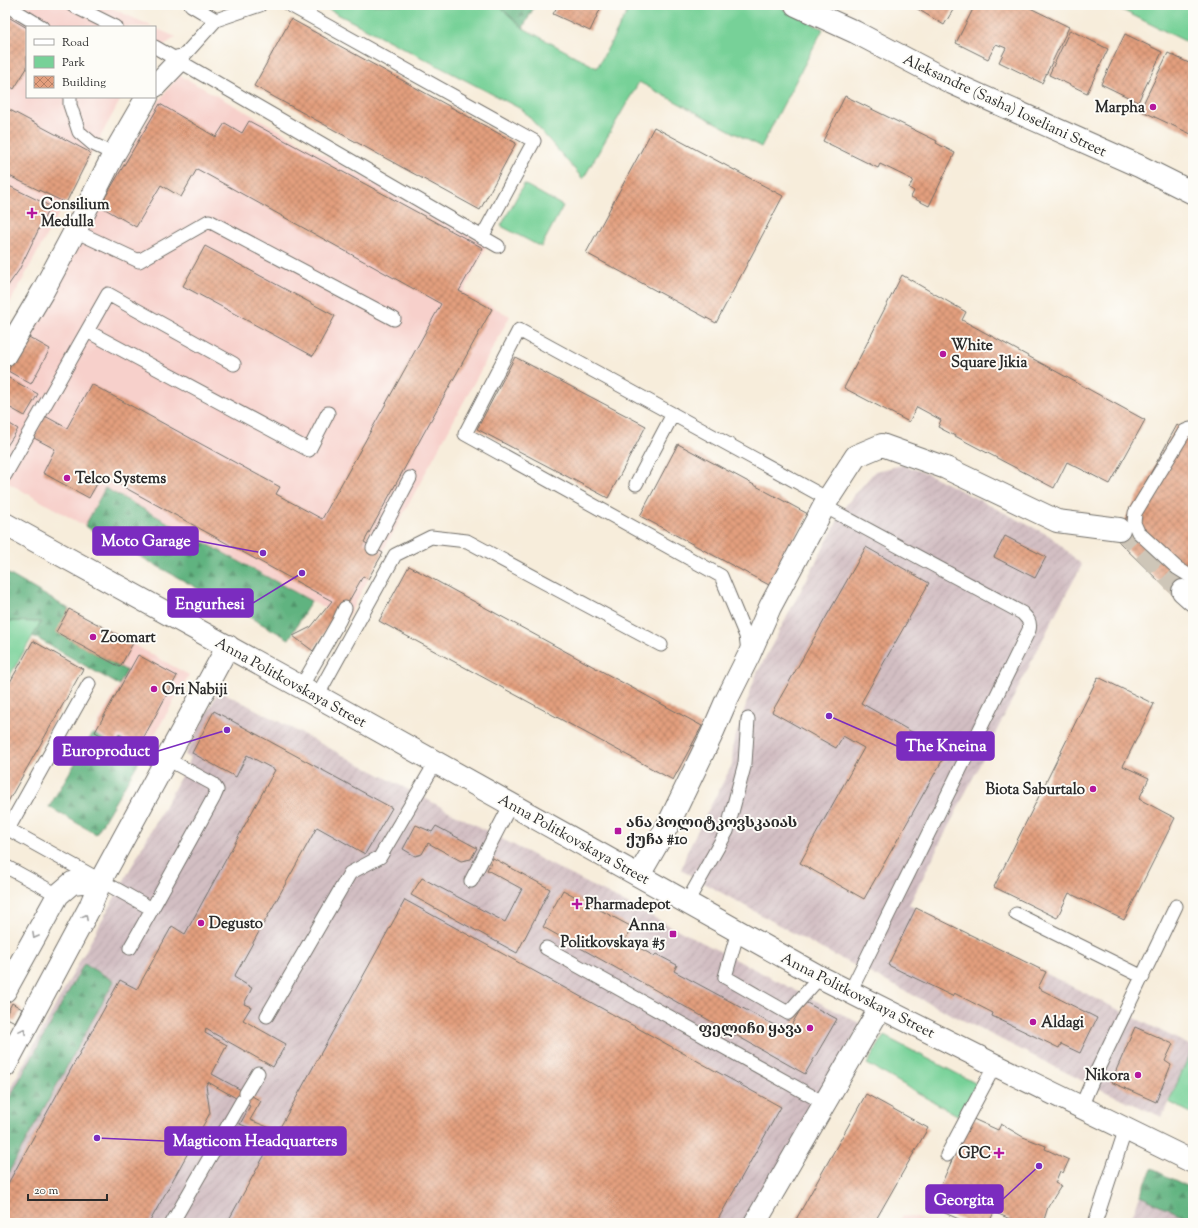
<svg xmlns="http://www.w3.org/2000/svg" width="1198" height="1228" font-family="'Sorts Mill Goudy','Noto Serif Georgian',serif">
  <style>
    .built { fill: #f7d0cb }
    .industrial { fill: url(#industrial-furrows) }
    .green { fill: #77d198; stroke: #517e62 }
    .forest { fill: url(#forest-firs); stroke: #466f56 }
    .building { fill: url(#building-cross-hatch) }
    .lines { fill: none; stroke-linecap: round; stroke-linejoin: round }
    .minor-tunnel { stroke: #cec6b8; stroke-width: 22; stroke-dasharray: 22 11; stroke-linecap: butt }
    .service-casing { stroke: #726f69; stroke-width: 15 }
    .minor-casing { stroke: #726f69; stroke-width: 24 }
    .tertiary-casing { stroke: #726f69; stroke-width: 24 }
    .service { stroke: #fff; stroke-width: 13 }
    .minor { stroke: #fff; stroke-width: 22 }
    .tertiary { stroke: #fff; stroke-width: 22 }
    .oneway { stroke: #a0a0a0 }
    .poi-dot { fill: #b5179e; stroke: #fdfcf7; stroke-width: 1.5 }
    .labels { text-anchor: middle; stroke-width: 4; stroke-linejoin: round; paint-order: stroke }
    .street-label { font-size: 15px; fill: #2b2b2b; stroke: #fdfcf7 }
    .poi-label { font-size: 15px; font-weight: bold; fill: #2b2b2b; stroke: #fdfcf7; text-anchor: start }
    .leader { fill: none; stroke: #7b2cbf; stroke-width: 1.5 }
    .callout-dot { fill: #7b2cbf; stroke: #fdfcf7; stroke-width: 1.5 }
    .callout { fill: #7b2cbf; stroke: #7b2cbf; stroke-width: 1.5 }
    .callout-label { font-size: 16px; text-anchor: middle; font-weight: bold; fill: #fff }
  </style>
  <defs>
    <pattern id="industrial-furrows" width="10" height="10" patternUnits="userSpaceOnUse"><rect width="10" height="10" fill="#d2bec2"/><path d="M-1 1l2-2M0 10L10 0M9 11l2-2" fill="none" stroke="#b4a3a7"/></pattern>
    <pattern id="forest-firs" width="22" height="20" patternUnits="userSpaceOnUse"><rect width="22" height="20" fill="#61b380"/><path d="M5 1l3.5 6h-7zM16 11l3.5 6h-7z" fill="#509269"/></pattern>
    <pattern id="building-cross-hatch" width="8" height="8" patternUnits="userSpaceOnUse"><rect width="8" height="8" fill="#e39f7e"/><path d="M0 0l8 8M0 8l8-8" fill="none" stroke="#b88267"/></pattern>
  </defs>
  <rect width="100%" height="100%" fill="#fdfcf7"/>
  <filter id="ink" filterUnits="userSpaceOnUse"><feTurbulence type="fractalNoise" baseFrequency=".025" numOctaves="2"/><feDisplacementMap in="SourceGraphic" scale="8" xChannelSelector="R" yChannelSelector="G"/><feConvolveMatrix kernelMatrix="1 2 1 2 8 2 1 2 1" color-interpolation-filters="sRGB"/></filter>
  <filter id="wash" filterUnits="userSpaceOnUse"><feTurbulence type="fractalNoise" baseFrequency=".012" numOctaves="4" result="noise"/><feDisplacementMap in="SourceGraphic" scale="16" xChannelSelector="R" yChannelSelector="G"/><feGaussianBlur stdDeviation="0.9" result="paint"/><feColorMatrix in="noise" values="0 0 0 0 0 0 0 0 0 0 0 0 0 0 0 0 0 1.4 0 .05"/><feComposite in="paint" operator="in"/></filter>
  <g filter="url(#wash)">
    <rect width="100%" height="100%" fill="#f7eddb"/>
    <path class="built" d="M 5,5 L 105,5 L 153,27 L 27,27 L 27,97 L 122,97 L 5,312 Z
      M 155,28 L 176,37 L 155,51 Z
      M 179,75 L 487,245 L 464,291 L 510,316 L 346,620 L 105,488 L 85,526 L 5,481 L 5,371 L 158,102 Z
      M 69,609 L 189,675 L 144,753 L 120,739 L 115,746 L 93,733 L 127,671 L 56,632 Z
      M 903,1215 L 938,1223 L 898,1223 Z"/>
    <path class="industrial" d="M 903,465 L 928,474 L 1050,536 L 1082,565 L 1059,607 L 909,905 L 1193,1047 L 1162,1117 L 1091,1085 L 818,947 L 681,870 L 688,849 L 732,765 L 733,745 L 755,677 L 846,505 L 875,471 Z
      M 219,690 L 542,860 L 861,1024 L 747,1223 L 5,1223 L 5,1179 L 114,981 L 84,964 L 5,1106 L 5,1098 L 191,758 L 185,755 Z
      M 1140,1196 L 1193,1220 L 1193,1223 L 1129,1223 Z"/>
    <path class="green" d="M 320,5 L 498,5 L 523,28 L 597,68 L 631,5 L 775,5 L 823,29 L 761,147 L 639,82 L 583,179 L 523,110 Z
      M 1112,5 L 1193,5 L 1193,45 Z
      M 524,184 L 563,206 L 541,247 L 501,226 Z
      M 5,621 L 41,622 L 5,684 Z
      M 884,1036 L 977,1084 L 959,1116 L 867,1064 Z
      M 1193,1046 L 1193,1114 L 1169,1102 Z"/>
    <path class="forest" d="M 498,5 L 535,5 L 523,28 Z
      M 105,488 L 311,601 L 289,639 L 85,526 Z
      M 5,572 L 69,609 L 57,632 L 127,671 L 119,685 L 33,636 L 41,622 L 5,621 Z
      M 93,733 L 115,746 L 120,739 L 144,753 L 96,834 L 49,807 Z
      M 84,964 L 114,981 L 5,1179 L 5,1106 Z
      M 1152,1169 L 1193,1189 L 1193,1220 L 1140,1196 Z"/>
    <g id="blocks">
      <path class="building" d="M 558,5 L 602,5 L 590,31 L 553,14 Z
        M 911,5 L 956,5 L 944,25 Z
        M 975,5 L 1024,5 L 1069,27 L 1042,83 L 999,62 L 1006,48 L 996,44 L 988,59 L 956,43 Z
        M 5,15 L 27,28 L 27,68 L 14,89 L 5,83 Z
        M 291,19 L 516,143 L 480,210 L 254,86 Z
        M 1070,30 L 1108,49 L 1087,93 L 1049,75 Z
        M 1125,34 L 1162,52 L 1138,102 L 1101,84 Z
        M 1168,53 L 1193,65 L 1193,135 L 1140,110 Z
        M 845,96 L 937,141 L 936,143 L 955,153 L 929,206 L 911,197 L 914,191 L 909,188 L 913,180 L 880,164 L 878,168 L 823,141 Z
        M 160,104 L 216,137 L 225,123 L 242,133 L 249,121 L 483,248 L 459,291 L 492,309 L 364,542 L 383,553 L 368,579 L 363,576 L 345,608 L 335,616 L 313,651 L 293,636 L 311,627 L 332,601 L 102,475 L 89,498 L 43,473 L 55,449 L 34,438 L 45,416 L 67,428 L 91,384 L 280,487 L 276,494 L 322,519 L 441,304 L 197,169 L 181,197 L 161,185 L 136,227 L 100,206 Z
        M 8,109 L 91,153 L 66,203 L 5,174 L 5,115 Z
        M 654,127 L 783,196 L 716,323 L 586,253 Z
        M 5,184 L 50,206 L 19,270 L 5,290 Z
        M 205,246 L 335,316 L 313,356 L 183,286 Z
        M 902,275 L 966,312 L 962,320 L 1145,420 L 1110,484 L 1067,462 L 1054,488 L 938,427 L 941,420 L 917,407 L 909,422 L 844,388 Z
        M 27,336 L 50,349 L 31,384 L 8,371 Z
        M 515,357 L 646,426 L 608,498 L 477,429 Z
        M 7,377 L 38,394 L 25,416 L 5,405 L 5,381 Z
        M 5,421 L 18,429 L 5,449 Z
        M 1177,425 L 1193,437 L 1193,590 L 1170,592 L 1115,538 Z
        M 678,444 L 808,514 L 769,585 L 640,516 Z
        M 1005,536 L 1046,557 L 1035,578 L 994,557 Z
        M 866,547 L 929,583 L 861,703 L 947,752 L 864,899 L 800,863 L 864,748 L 843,736 L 836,748 L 772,712 Z
        M 409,566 L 702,726 L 673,780 L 379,621 Z
        M 69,609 L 133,643 L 120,667 L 56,632 Z
        M 33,641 L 83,669 L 5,807 L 5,691 Z
        M 138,655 L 177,676 L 139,746 L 119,735 L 115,743 L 95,732 Z
        M 1098,677 L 1154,704 L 1123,766 L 1149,778 L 1139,799 L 1175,818 L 1124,920 L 1069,893 L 1057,918 L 994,887 Z
        M 214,711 L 392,808 L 365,854 L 317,827 L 234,977 L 252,988 L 244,1004 L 251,1007 L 243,1020 L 286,1044 L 273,1067 L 206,1029 L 205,1033 L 227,1045 L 212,1074 L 261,1101 L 250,1120 L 278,1131 L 405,900 L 781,1107 L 716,1223 L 227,1223 L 274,1138 L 240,1124 L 250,1106 L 208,1082 L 206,1085 L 210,1113 L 149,1223 L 5,1223 L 5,1189 L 120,980 L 137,989 L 172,926 L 185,934 L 275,770 L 247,755 L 236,777 L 192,753 Z
        M 416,825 L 432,832 L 436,826 L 477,848 L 471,859 L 461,861 L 428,843 L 422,854 L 415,856 L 403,849 Z
        M 493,858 L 550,889 L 517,953 L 411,895 L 422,878 L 505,922 L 522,889 L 487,870 Z
        M 563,890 L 632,927 L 625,940 L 654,956 L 656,954 L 677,965 L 674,971 L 787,1032 L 805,1002 L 837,1019 L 805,1074 L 543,927 Z
        M 916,908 L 1046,972 L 1038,988 L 1097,1018 L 1080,1053 L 1061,1044 L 1059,1048 L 992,1016 L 993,1013 L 954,993 L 952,996 L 888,965 Z
        M 12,1003 L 22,1009 L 15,1022 L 5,1017 Z
        M 1135,1027 L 1173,1044 L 1165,1061 L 1171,1065 L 1156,1102 L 1111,1082 Z
        M 866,1094 L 928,1128 L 874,1223 L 794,1223 Z
        M 971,1118 L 998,1130 L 1001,1124 L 1023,1137 L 1046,1146 L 1045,1149 L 1069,1160 L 1063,1173 L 1060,1171 L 1055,1183 L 1061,1186 L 1048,1207 L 1043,1223 L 1008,1223 L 1010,1219 L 994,1212 L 989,1223 L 968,1223 L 931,1207 Z"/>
    </g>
  </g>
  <g filter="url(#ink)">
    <use href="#blocks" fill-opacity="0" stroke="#726f69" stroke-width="1"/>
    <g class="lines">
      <path class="minor-tunnel" d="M 1119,529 L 1129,535 L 1183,591"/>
      <g class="service-casing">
        <path id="service" d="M 6,5 L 42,27
          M 72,5 L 116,27
          M 191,5 L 216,20
          M 290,5 L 534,141 L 482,237
          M 155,47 L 498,246
          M 179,61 L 216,20 L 260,5
          M 70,97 L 70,105 L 79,132 L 93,144 L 114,154
          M 75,231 L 139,261 L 209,221 L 394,319
          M 87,331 L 108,294 L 234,364
          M 1193,429 L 1190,429 L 1185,431 L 1135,513 L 1134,523 L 1138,532 L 1177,568 L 1193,578
          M 5,475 L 87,331 L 309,450 L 328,413
          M 636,484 L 673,414
          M 824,506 L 1022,613 C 1028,619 1031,622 1029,630 L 850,992
          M 373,548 L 410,478
          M 748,651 L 746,636 L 721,576 L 465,434 L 519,330 L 828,499
          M 301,687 L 339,621 L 345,608
          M 317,696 L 395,555 L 431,537 L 467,541 L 661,645
          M 5,827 L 8,829 L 89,684
          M 8,829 L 152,909 L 214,797 L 217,790 L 213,784 L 167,759
          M 5,866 L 58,895
          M 471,881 L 511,804
          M 687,902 L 727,831 L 745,763 L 748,719
          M 1016,914 L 1143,977
          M 738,931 L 725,977 L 788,1013 L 820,977
          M 130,948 L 152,909
          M 546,948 L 824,1103
          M 267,1016 L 350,873 L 380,857 L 436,762
          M 246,1093 L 258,1073
          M 1081,1107 L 1093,1079 L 1176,906
          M 947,1155 L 995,1065
          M 172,1223 L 242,1101
          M 1095,1223 L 1126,1128"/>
      </g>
      <g class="minor-casing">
        <path id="minor" d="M 796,5 L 855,32 L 952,83 L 1139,166 L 1193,193
          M 155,86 L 179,61
          M 5,355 L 43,291 L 75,231 L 114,154 L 147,97
          M 1183,591 L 1193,600
          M 639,875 L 669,823 L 711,736 L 727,699 L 749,655 L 770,607 L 828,499 L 856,456 L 882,445 L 946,468 L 1057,521 L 1119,529
          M 5,991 L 58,895 L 72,883 L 101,880
          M 5,1066 L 90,907 L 101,880 L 228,646
          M 755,1223 L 880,1008"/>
      </g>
      <g class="tertiary-casing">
        <path id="tertiary" d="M 5,524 L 301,687 L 820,977 L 995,1065 L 1193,1162"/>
      </g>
      <use href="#service" class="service"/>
      <use href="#minor" class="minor"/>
      <use href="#tertiary" class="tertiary"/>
    </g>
    <defs><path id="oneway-chevron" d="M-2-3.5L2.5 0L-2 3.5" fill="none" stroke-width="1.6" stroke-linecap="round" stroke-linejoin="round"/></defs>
    <g class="oneway">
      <use href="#oneway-chevron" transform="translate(85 917) rotate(-62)"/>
      <use href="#oneway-chevron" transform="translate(35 936) rotate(119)"/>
      <use href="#oneway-chevron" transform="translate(23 1031) rotate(-62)"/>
    </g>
  </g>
  <g class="poi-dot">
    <circle cx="1153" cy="107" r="4"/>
    <path d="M30 207h4v4h4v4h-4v4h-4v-4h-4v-4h4z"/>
    <circle cx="943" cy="354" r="4"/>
    <circle cx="67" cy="478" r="4"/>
    <circle cx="93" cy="637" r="4"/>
    <circle cx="154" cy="689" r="4"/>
    <circle cx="1093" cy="789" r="4"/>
    <rect x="614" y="827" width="8" height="8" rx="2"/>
    <path d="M575 898h4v4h4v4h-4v4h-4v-4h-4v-4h4z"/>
    <circle cx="201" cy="923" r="4"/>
    <rect x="669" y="930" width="8" height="8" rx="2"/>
    <circle cx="1033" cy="1022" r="4"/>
    <circle cx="810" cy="1028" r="4"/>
    <circle cx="1138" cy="1075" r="4"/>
    <path d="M997 1147h4v4h4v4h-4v4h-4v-4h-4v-4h4z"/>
  </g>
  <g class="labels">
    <g class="street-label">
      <text transform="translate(1005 105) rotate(25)" y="5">Aleksandre (Sasha) Ioseliani Street</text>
      <text transform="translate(291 682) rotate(29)" y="5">Anna Politkovskaya Street</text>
      <text transform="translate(574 839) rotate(29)" y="5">Anna Politkovskaya Street</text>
      <text transform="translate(858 995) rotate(27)" y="5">Anna Politkovskaya Street</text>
    </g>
    <g class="poi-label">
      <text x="1145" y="112" text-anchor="end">Marpha</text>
      <text x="41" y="209">Consilium<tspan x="41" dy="17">Medulla</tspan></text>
      <text x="951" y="350">White<tspan x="951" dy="17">Square Jikia</tspan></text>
      <text x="75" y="483">Telco Systems</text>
      <text x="101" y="642">Zoomart</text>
      <text x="162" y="694">Ori Nabiji</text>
      <text x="1085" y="794" text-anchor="end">Biota Saburtalo</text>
      <text x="626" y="827">ანა პოლიტკოვსკაიას<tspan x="626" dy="17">ქუჩა #10</tspan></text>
      <text x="585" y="909">Pharmadepot</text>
      <text x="209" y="928">Degusto</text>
      <text x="665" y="930" text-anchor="end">Anna<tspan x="665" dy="17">Politkovskaya #5</tspan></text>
      <text x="1041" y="1027">Aldagi</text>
      <text x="802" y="1033" text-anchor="end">ფელიჩი ყავა</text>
      <text x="1130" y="1080" text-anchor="end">Nikora</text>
      <text x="991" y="1158" text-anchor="end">GPC</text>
    </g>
  </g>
  <path class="leader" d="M263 553L198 541M302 573L253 603M829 716L897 746M227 730L158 751M97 1138L165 1141M1039 1166L1003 1199"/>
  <g class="callout-dot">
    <circle cx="263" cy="553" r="4"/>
    <circle cx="302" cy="573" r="4"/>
    <circle cx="829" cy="716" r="4"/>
    <circle cx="227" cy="730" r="4"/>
    <circle cx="97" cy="1138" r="4"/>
    <circle cx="1039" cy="1166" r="4"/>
  </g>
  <g class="callout">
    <rect x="93" y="527" width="105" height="28" rx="4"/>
    <rect x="168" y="589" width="85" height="28" rx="4"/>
    <rect x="897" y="732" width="97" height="28" rx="4"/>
    <rect x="54" y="737" width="104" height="28" rx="4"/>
    <rect x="165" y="1127" width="181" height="28" rx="4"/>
    <rect x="926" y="1185" width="77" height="28" rx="4"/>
  </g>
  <g class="callout-label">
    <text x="146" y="546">Moto Garage</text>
    <text x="210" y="609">Engurhesi</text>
    <text x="946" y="751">The Kneina</text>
    <text x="106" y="756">Europroduct</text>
    <text x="255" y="1146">Magticom Headquarters</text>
    <text x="964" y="1205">Georgita</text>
  </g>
  <rect width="1198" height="1228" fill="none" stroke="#fdfcf7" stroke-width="20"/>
  <rect x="26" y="26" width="130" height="72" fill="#fdfcf7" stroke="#a9a8a5"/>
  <rect x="34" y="39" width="20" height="6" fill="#ffffff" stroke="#a9a8a5"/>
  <text x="62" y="46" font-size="12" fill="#2b2b2b">Road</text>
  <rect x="34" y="56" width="20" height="12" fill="#77d198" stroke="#a9a8a5"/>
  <text x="62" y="66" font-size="12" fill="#2b2b2b">Park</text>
  <rect x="34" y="76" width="20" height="12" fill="url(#building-cross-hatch)" stroke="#a9a8a5"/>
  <text x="62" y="86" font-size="12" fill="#2b2b2b">Building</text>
  <path d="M28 1194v6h79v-6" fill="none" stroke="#2b2b2b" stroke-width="2"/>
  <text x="34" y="1194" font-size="12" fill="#2b2b2b" stroke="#fdfcf7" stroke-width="3" paint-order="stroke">20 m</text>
</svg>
